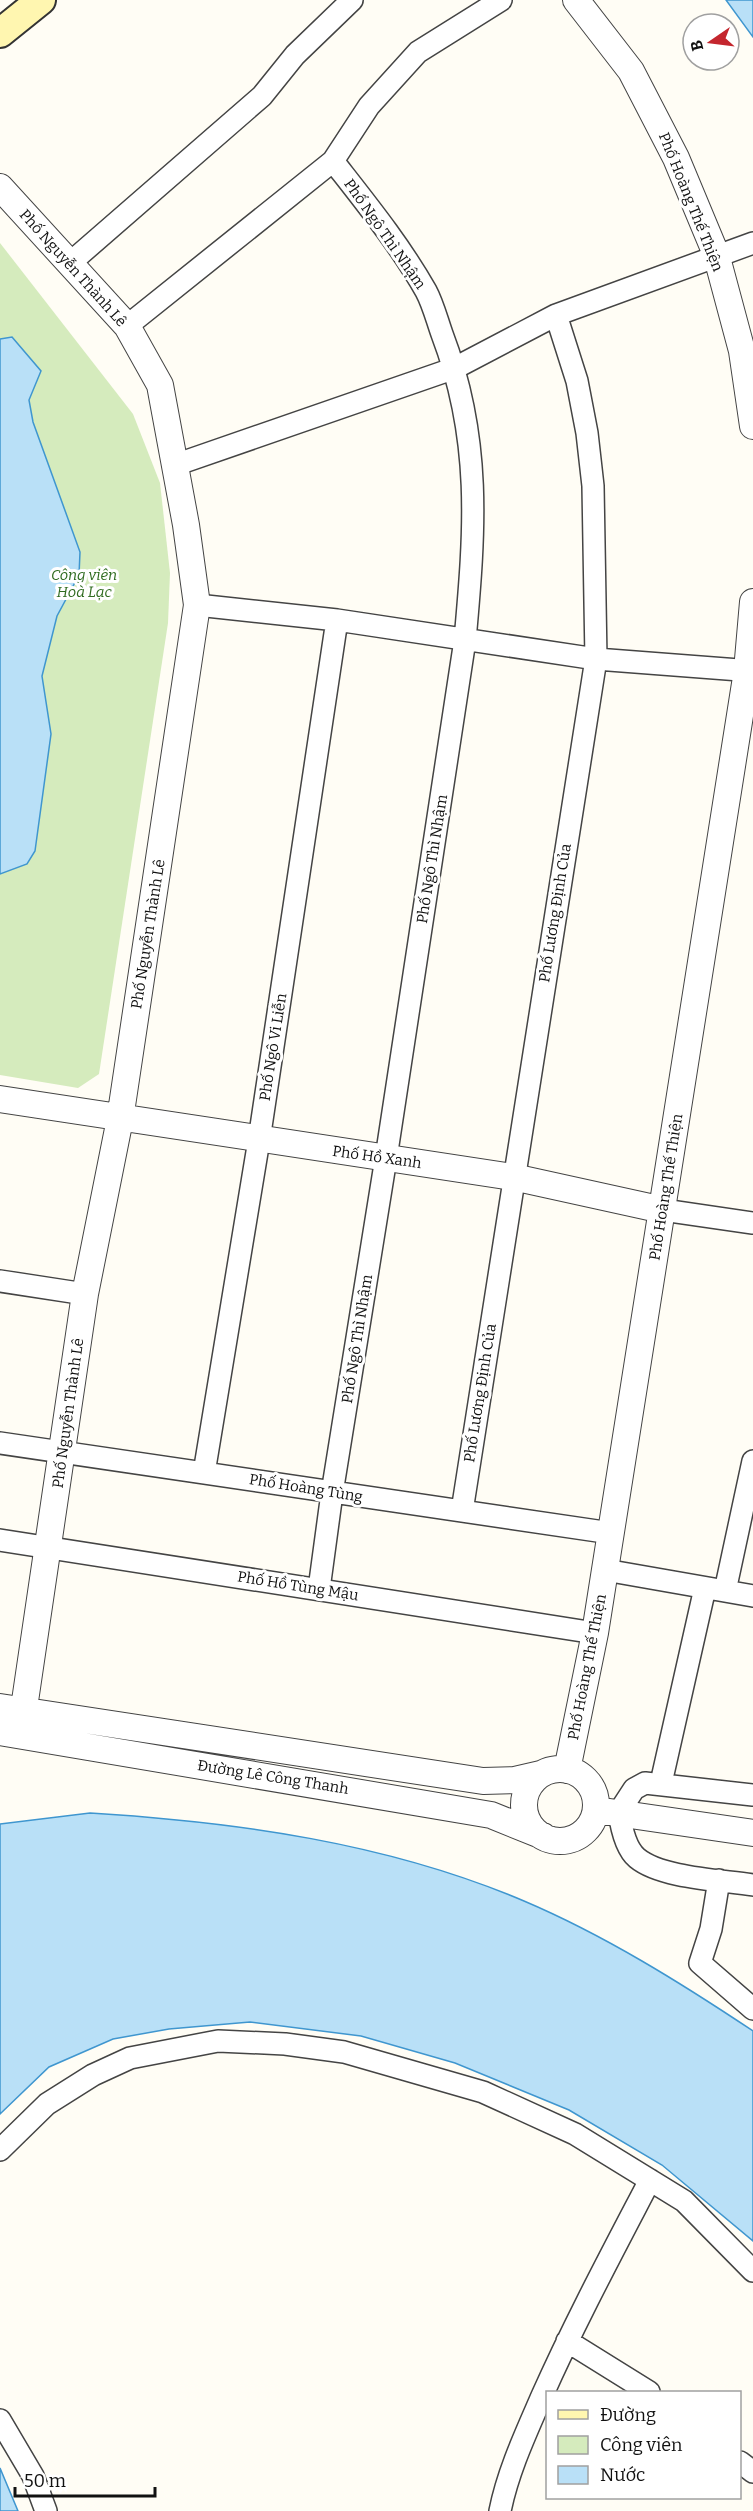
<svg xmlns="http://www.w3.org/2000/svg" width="753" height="2511" font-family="Bitter,serif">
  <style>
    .green { fill: #d5ebbd }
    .water { fill: #b9e0f7; stroke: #3f96cf; stroke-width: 1.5 }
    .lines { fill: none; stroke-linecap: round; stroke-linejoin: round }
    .minor-casing { stroke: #444; stroke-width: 24 }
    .tertiary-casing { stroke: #444; stroke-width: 28 }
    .secondary-casing { stroke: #333; stroke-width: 32 }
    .minor { stroke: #fff; stroke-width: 21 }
    .tertiary { stroke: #fff; stroke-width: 26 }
    .secondary { stroke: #fff6b0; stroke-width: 28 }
    .labels { text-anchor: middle; stroke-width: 6; stroke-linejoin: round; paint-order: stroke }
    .street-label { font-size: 15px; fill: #111; stroke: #fff }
    .park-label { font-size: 15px; font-style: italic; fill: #2f6b1f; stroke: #fff }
  </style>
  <rect width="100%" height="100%" fill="#fffdf5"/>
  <path class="green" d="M 0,243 L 133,414 L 160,483 L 170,573 L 168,623 L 99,1074 L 78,1088 L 0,1075 Z"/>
  <path class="water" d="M 726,0 L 753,0 L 753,37 Z
    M 12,337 L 41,371 L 29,400 L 33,422 L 80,552 L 79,575 L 57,616 L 42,676 L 51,734 L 35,851 L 27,864 L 0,874 L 0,339 Z
    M 90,1813 C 237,1822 388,1843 524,1901 C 604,1935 681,1983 753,2031 L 753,2241 L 662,2165 L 569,2110 L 455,2063 L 361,2036 L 250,2022 L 169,2029 L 113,2039 L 49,2067 L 0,2114 L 0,1824 Z
    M 0,2468 L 18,2511 L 0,2511 Z"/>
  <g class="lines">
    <g class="minor-casing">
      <path id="minor" d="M 70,263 L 262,96 L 295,55 L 352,0
        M 127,326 L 333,161 L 369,106 L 418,52 L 501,0
        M 175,465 L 455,368 L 556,315 L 753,243
        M 197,605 L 337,620 L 596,659 L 753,671
        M 663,1210 L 753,1223
        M 0,1281 L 85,1294
        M 0,1443 L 611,1533
        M 204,1473 L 259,1140 L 337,620
        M 462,1511 L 596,659 L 593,486 L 587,433 L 577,381 L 556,315
        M 0,1540 L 595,1633
        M 605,1570 L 753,1596
        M 319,1589 L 332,1493 L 386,1158 L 465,640 C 475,530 482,439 442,334 C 437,320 433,304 426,291 C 400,245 365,202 333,161
        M 725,1591 L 753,1461
        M 661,1783 L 705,1588
        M 753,1795 L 645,1783 L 634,1789 L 619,1812 C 621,1826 625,1848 637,1858 C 661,1878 721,1880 753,1885
        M 719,1880 L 711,1929 L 700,1963 L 753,2009
        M 0,2150 L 47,2104 L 93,2075 L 130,2058 L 218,2041 L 285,2044 L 344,2052 L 483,2092 L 575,2134 L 684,2201 L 753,2271
        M 567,2341 L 649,2392
        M 0,2420 L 33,2476 L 46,2511
        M 740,2462 L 753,2472
        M 500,2511 C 508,2471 526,2433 542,2396 C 575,2322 613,2251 650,2180"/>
    </g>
    <g class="tertiary-casing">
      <path id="tertiary" d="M 576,0 L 631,71 L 676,158 L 716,254 L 742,351 L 753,426
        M 0,187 L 127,326 L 160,385 L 186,525 L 197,605 L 120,1119 L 85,1294 L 20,1735
        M 0,1099 L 513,1177 L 663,1210
        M 0,1707 L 483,1781 L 515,1780 L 541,1774
        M 0,1732 L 491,1815 L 543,1836
        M524 1805a36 36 0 1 1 72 0a36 36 0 1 1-72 0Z
        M 567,1770 L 595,1633 L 747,671 L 753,602
        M 596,1810 L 753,1833"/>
    </g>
    <g class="secondary-casing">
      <path id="secondary" d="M 0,33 L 41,0"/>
    </g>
    <use href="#minor" class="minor"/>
    <use href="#tertiary" class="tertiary"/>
    <use href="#secondary" class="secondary"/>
  </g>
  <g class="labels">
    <g class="street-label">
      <text transform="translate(691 202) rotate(68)" y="5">Phố Hoàng Thế Thiện</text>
      <text transform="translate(385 234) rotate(55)" y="5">Phố Ngô Thì Nhậm</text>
      <text transform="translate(73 268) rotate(48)" y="5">Phố Nguyễn Thành Lê</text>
      <text transform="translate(432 859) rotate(-81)" y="5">Phố Ngô Thì Nhậm</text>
      <text transform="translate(555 913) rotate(-81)" y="5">Phố Lương Định Của</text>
      <text transform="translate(148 934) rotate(-81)" y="5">Phố Nguyễn Thành Lê</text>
      <text transform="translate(273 1047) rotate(-81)" y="5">Phố Ngô Vi Liễn</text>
      <text transform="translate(377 1157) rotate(8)" y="5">Phố Hồ Xanh</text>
      <text transform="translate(666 1187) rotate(-81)" y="5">Phố Hoàng Thế Thiện</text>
      <text transform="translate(357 1339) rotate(-81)" y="5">Phố Ngô Thì Nhậm</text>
      <text transform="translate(480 1393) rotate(-81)" y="5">Phố Lương Định Của</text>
      <text transform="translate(68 1413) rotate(-82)" y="5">Phố Nguyễn Thành Lê</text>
      <text transform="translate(306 1488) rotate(9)" y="5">Phố Hoàng Tùng</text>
      <text transform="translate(298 1586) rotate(9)" y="5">Phố Hồ Tùng Mậu</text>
      <text transform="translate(587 1667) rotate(-79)" y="5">Phố Hoàng Thế Thiện</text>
      <text transform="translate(273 1777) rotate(9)" y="5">Đường Lê Công Thanh</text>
    </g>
    <g class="park-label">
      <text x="84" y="580">Công viên<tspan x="84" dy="17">Hoà Lạc</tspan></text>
    </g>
  </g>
  <rect x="546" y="2391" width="195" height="108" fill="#ffffff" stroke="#a0a0a0" stroke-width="1.5"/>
  <rect x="558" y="2410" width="30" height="9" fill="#fff6b0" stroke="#a0a0a0" stroke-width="1.5"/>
  <text x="600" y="2421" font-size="18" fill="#111111">Đường</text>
  <rect x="558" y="2436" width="30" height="18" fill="#d5ebbd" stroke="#a0a0a0" stroke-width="1.5"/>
  <text x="600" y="2451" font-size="18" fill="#111111">Công viên</text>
  <rect x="558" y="2466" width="30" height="18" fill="#b9e0f7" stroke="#a0a0a0" stroke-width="1.5"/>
  <text x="600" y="2481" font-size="18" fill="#111111">Nước</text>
  <g transform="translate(711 42) rotate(256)"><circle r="28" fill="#ffffff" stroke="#a0a0a0" stroke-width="1.5"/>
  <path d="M0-4.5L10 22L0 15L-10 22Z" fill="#c4262e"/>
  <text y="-9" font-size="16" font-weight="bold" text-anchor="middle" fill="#111111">B</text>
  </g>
  <path d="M15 2487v9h140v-9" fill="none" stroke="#111111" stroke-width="3"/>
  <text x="24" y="2487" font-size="18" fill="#111111" stroke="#ffffff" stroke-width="4.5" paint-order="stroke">50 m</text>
</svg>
